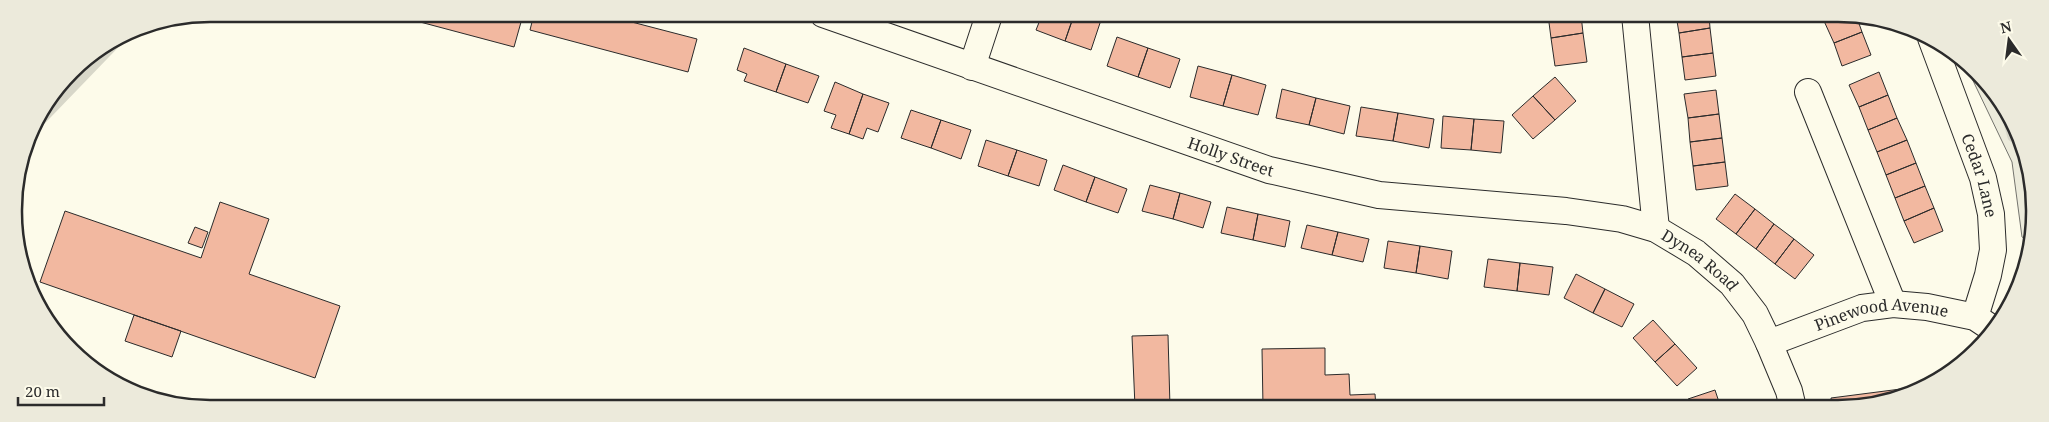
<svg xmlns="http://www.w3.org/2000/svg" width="2049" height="422" font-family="'Noto Serif',serif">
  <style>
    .green { fill: #ecebdb; stroke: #74746e }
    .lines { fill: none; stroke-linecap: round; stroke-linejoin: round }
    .stream { stroke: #d8d7c9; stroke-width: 9 }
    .building { fill: #f2b8a0; stroke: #2b2b2b }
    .street-casing { stroke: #2b2b2b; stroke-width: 28 }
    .street { stroke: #fdfbea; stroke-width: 26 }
    .labels { text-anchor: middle; stroke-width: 4; stroke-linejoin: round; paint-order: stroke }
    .street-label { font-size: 16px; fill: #2b2b2b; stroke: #fdfbea }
    .rim { fill: none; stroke: #2b2b2b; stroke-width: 2.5 }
  </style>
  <rect width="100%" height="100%" fill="#fdfbea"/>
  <path class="green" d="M 1966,66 L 1994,91 L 2028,160 L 2034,236 L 2032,243 L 2022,237 L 2012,162 Z"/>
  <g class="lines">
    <path class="stream" d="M 2005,112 L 2012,137 L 2021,144
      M 33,129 L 119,40"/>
  </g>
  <path class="building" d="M 311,14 L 343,14 L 341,22 Z
    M 390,14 L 519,14 L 523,15 L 514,47 Z
    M 534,14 L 601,14 L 697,39 L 688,72 L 530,30 Z
    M 1042,15 L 1074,15 L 1065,41 L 1036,30 Z
    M 1074,15 L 1096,15 L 1102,17 L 1091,50 L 1065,41 Z
    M 1548,15 L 1581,15 L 1583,33 L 1551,38 Z
    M 1676,15 L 1709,15 L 1710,28 L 1679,33 Z
    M 1822,15 L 1838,15 L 1824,21 Z
    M 1838,15 L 1856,15 L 1862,32 L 1834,43 L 1824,21 Z
    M 1710,28 L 1713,53 L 1682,57 L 1679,33 Z
    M 1862,32 L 1871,55 L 1842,66 L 1834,43 Z
    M 1583,33 L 1587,62 L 1555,66 L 1551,38 Z
    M 1117,37 L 1148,48 L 1138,77 L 1107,66 Z
    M 744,48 L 786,64 L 776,92 L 744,81 L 747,74 L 737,70 Z
    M 1148,48 L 1180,59 L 1170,88 L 1138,77 Z
    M 1713,53 L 1716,76 L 1685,80 L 1682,57 Z
    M 786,64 L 819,76 L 808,103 L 776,92 Z
    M 1198,66 L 1232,75 L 1223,106 L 1190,97 Z
    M 1879,72 L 1888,95 L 1859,107 L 1849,85 Z
    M 1232,75 L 1266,85 L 1258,115 L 1223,106 Z
    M 1555,77 L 1576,101 L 1555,120 L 1533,96 Z
    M 835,82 L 863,94 L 849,134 L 831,128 L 836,115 L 824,111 Z
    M 1282,89 L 1316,98 L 1309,125 L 1276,118 Z
    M 1716,90 L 1719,114 L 1688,118 L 1684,94 Z
    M 863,94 L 889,103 L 878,132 L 867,128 L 863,139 L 849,134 Z
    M 1888,95 L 1897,118 L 1868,130 L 1859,107 Z
    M 1533,96 L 1555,120 L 1533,139 L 1512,115 Z
    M 1316,98 L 1350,106 L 1344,134 L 1309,125 Z
    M 1361,107 L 1398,113 L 1393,141 L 1356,136 Z
    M 911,110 L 941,120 L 931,148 L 901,138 Z
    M 1398,113 L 1434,119 L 1429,148 L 1393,141 Z
    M 1719,114 L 1722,138 L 1690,142 L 1688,118 Z
    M 1443,116 L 1474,119 L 1471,150 L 1441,148 Z
    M 1897,118 L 1907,140 L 1877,152 L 1868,130 Z
    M 1474,119 L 1504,121 L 1501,153 L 1471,150 Z
    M 941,120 L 971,130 L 961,159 L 931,148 Z
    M 1722,138 L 1725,162 L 1693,166 L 1690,142 Z
    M 986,140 L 1017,150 L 1008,176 L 978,166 Z
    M 1907,140 L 1916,163 L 1886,175 L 1877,152 Z
    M 1017,150 L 1047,160 L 1039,186 L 1008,176 Z
    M 1725,162 L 1728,186 L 1696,190 L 1693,166 Z
    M 1916,163 L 1925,186 L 1895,198 L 1886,175 Z
    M 1063,165 L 1095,177 L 1086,202 L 1054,190 Z
    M 1095,177 L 1127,189 L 1118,213 L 1086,202 Z
    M 1150,185 L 1180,193 L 1173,219 L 1142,211 Z
    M 1925,186 L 1934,208 L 1904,221 L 1895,198 Z
    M 1180,193 L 1211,202 L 1203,228 L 1173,219 Z
    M 1735,194 L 1755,209 L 1736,234 L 1716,219 Z
    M 220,202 L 269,219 L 249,274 L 340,306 L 315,378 L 40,282 L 65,211 L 201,258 Z
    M 1227,207 L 1258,214 L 1253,240 L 1221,233 Z
    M 1934,208 L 1943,231 L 1914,243 L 1904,221 Z
    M 1755,209 L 1774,224 L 1756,249 L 1736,234 Z
    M 1258,214 L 1290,221 L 1285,247 L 1253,240 Z
    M 1774,224 L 1794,239 L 1775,264 L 1756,249 Z
    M 1307,225 L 1338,232 L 1332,255 L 1301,248 Z
    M 195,227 L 208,232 L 202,248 L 188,243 Z
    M 1338,232 L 1369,239 L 1363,262 L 1332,255 Z
    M 1794,239 L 1814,255 L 1795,279 L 1775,264 Z
    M 1388,241 L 1420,246 L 1416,273 L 1384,268 Z
    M 1420,246 L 1452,251 L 1448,279 L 1416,273 Z
    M 1488,259 L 1520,263 L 1517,291 L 1484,287 Z
    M 1520,263 L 1553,267 L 1549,295 L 1517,291 Z
    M 1576,274 L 1605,289 L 1593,313 L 1564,298 Z
    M 1605,289 L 1634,304 L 1622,327 L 1593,313 Z
    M 134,315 L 181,331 L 172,357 L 125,341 Z
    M 1653,320 L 1675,344 L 1655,362 L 1633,338 Z
    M 1168,335 L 1170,407 L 1135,407 L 1132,336 Z
    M 1675,344 L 1697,368 L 1677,386 L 1655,362 Z
    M 1325,348 L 1325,375 L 1349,374 L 1350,395 L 1375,394 L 1376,407 L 1263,407 L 1262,349 Z
    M 1924,386 L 1914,393 L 1851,408 L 1832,408 L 1831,398 Z
    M 1715,390 L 1721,408 L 1691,408 L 1688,399 Z"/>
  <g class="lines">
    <g class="street-casing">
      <g id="street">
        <path id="s1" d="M 823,14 L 1269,170 L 1379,195 L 1566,211 L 1622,219 L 1656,229 L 1696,253 L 1732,284 L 1755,314 L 1769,343 L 1789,391 L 1793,408"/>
        <path d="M 1635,15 L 1656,229"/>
        <path id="s2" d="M 1931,38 L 1983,178 L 1991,214 L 1993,250 L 1988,275 L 1975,317"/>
        <path d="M 972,67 L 989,15"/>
        <path d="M 1808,92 L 1893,304"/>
        <path id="s3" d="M 1769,343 L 1862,308 L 1893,304 L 1927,307 L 1975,317 L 1993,329"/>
      </g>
    </g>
    <use href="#street" class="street"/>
  </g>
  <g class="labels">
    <g class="street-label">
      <text dy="6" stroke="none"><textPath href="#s1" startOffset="432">Holly Street</textPath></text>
      <text dy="6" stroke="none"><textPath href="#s2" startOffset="146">Cedar Lane</textPath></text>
      <text dy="6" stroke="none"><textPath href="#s1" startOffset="919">Dynea Road</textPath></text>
      <text dy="6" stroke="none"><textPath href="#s3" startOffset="118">Pinewood Avenue</textPath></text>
    </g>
  </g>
  <path d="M0 0H2049V422H0ZM210 22H1838A188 188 0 0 1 2026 210V212A188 188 0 0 1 1838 400H210A188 188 0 0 1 22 212V210A188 188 0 0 1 210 22Z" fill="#eceadb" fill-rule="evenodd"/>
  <path class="rim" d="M210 22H1838A188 188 0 0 1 2026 210V212A188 188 0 0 1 1838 400H210A188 188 0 0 1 22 212V210A188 188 0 0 1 210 22Z"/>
  <g transform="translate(2009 40) rotate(346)" stroke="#fdfbea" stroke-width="4" paint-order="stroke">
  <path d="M0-4L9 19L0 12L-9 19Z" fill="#2b2b2b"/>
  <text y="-8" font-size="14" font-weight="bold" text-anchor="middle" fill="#2b2b2b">N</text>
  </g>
  <path d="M18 397v8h86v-8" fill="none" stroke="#2b2b2b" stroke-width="2.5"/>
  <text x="25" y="397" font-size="15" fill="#2b2b2b" stroke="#fdfbea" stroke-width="4" paint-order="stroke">20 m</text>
</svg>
